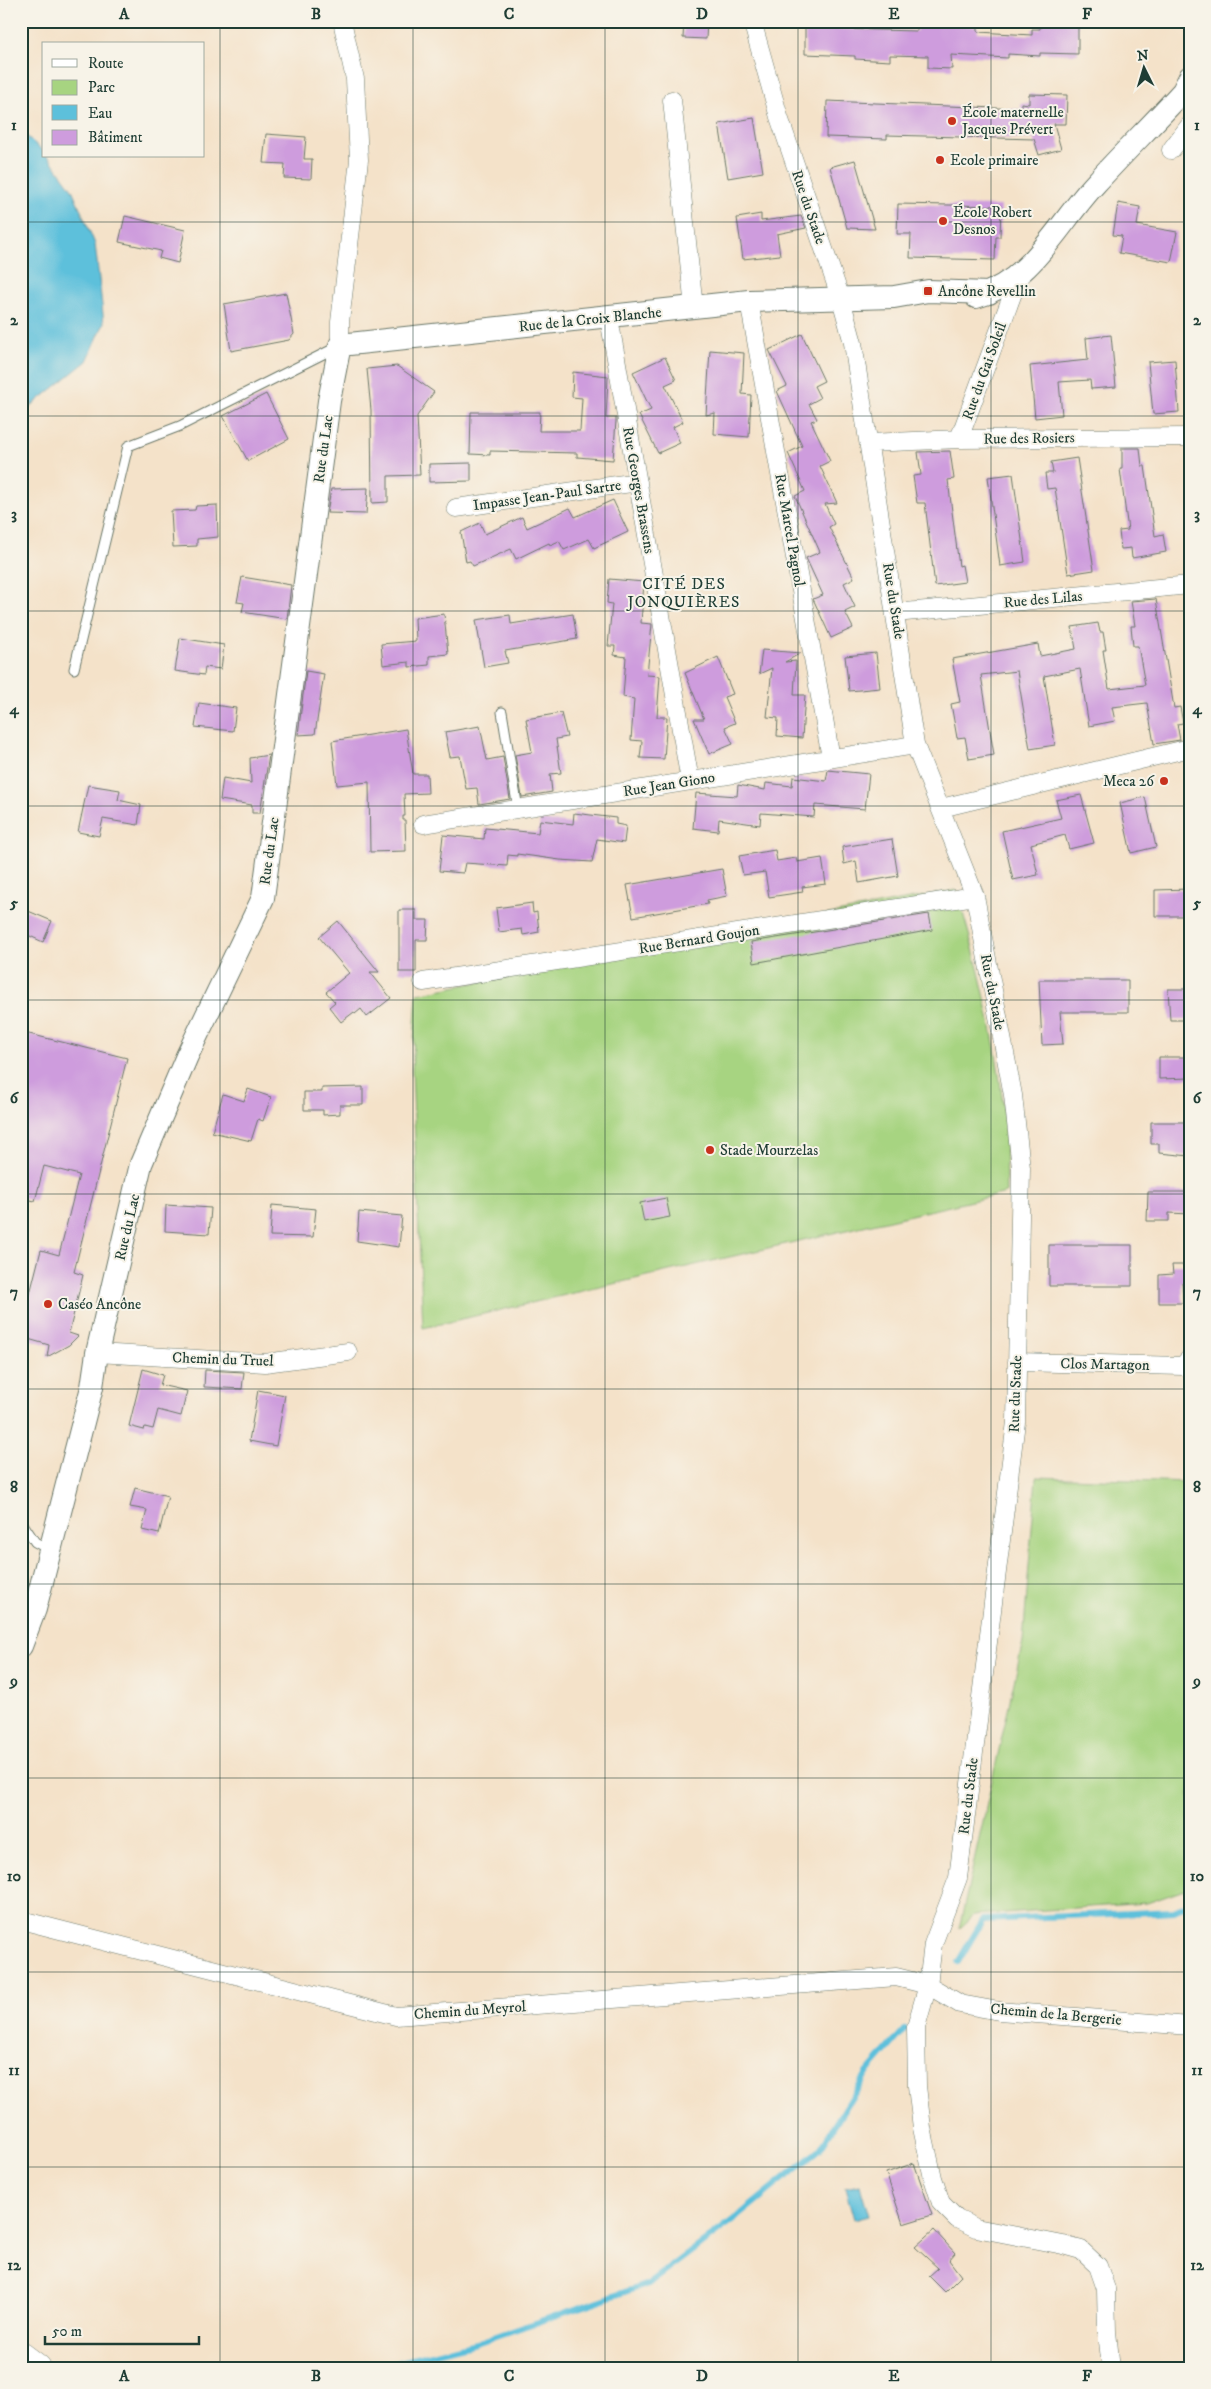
<svg xmlns="http://www.w3.org/2000/svg" width="1211" height="2389" font-family="'IM FELL DW Pica',serif">
  <style>
    .green { fill: #a7d481; stroke: #63885a }
    .water { fill: #5dc0db; stroke: #3e7e88 }
    .lines { fill: none; stroke-linecap: round; stroke-linejoin: round }
    .stream { stroke: #5dc0db; stroke-width: 6 }
    .building { fill: #ce9cdd }
    .service-casing { stroke: #6a7768; stroke-width: 11 }
    .minor-casing { stroke: #6a7768; stroke-width: 19 }
    .tertiary-casing { stroke: #6a7768; stroke-width: 24 }
    .primary-casing { stroke: #6a7768; stroke-width: 29 }
    .service { stroke: #fff; stroke-width: 9 }
    .minor { stroke: #fff; stroke-width: 18 }
    .tertiary { stroke: #fff; stroke-width: 22 }
    .primary { stroke: #fff; stroke-width: 28 }
    .grid { fill: none; stroke: #1f3d34; stroke-width: 1; stroke-opacity: 0.55 }
    .poi-dot { fill: #c8321e; stroke: #f7f3e8; stroke-width: 2 }
    .labels { text-anchor: middle; stroke-width: 4; stroke-linejoin: round; paint-order: stroke }
    .poi-label { font-size: 15px; fill: #1f3d34; stroke: #f7f3e8; text-anchor: start }
    .street-label { font-size: 15px; fill: #1f3d34; stroke: #f7f3e8 }
    .neighbourhood-label { font-size: 16px; letter-spacing: 1px; fill: #1f3d34; stroke: #f7f3e8 }
    .neatline { fill: none; stroke: #1f3d34; stroke-width: 2 }
    .grid-label { font-size: 16px; text-anchor: middle; font-weight: bold; fill: #1f3d34 }
  </style>
  <rect width="100%" height="100%" fill="#f7f3e8"/>
  <filter id="ink" filterUnits="userSpaceOnUse"><feTurbulence type="fractalNoise" baseFrequency=".02" numOctaves="2"/><feDisplacementMap in="SourceGraphic" scale="10" xChannelSelector="R" yChannelSelector="G"/><feConvolveMatrix kernelMatrix="1 2 1 2 8 2 1 2 1" color-interpolation-filters="sRGB"/></filter>
  <filter id="wash" filterUnits="userSpaceOnUse"><feTurbulence type="fractalNoise" baseFrequency=".0096" numOctaves="4" result="noise"/><feDisplacementMap in="SourceGraphic" scale="20" xChannelSelector="R" yChannelSelector="G"/><feGaussianBlur stdDeviation="1.12" result="paint"/><feColorMatrix in="noise" values="0 0 0 0 0 0 0 0 0 0 0 0 0 0 0 0 0 1.4 0 .05"/><feComposite in="paint" operator="in"/></filter>
  <g filter="url(#wash)">
    <rect width="100%" height="100%" fill="#f4e2c9"/>
    <path class="green" d="M 956,890 C 978,960 995,1033 1003,1105 C 1007,1134 1005,1164 1006,1193 L 423,1328 L 412,1070 L 417,994 Z
      M 1036,1477 L 1190,1482 L 1190,1888 L 1147,1903 L 974,1915 L 959,1929 L 1023,1642 Z"/>
    <path class="water" d="M 21,131 L 44,152 L 44,156 L 48,156 L 72,189 L 95,244 L 104,323 L 87,361 L 21,414 Z
      M 860,2185 L 869,2216 L 854,2220 L 845,2188 Z"/>
    <g class="lines">
      <path class="stream" d="M 958,1962 L 983,1920 L 1175,1911 L 1190,1904
        M 376,2368 L 476,2343 L 648,2284 L 737,2217 L 820,2149 L 867,2073 L 905,2029"/>
    </g>
    <g id="blocks">
      <path class="building" d="M 684,21 L 707,21 L 706,39 L 683,38 Z
        M 1041,21 L 1078,21 L 1078,54 L 1040,53 L 1040,56 L 1008,54 L 1008,58 L 951,55 L 952,69 L 928,68 L 928,56 L 890,55 L 890,61 L 855,59 L 855,56 L 805,54 L 805,25 L 838,26 L 838,29 L 917,31 L 917,26 L 929,26 L 929,22 L 978,27 L 978,32 L 1032,35 L 1032,29 L 1040,29 Z
        M 1029,94 L 1067,95 L 1066,124 L 1054,124 L 1061,149 L 1039,155 L 1034,139 L 887,135 L 887,139 L 826,137 L 827,101 L 1021,109 L 1021,103 L 1029,104 Z
        M 754,118 L 763,172 L 728,178 L 719,124 Z
        M 266,134 L 306,137 L 304,159 L 312,159 L 311,179 L 284,178 L 285,164 L 263,163 Z
        M 855,160 L 875,229 L 847,228 L 830,167 Z
        M 1118,203 L 1140,207 L 1137,225 L 1177,232 L 1171,262 L 1119,253 L 1122,236 L 1113,235 Z
        M 898,204 L 1001,206 L 1000,237 L 996,237 L 995,260 L 910,258 L 911,234 L 897,234 Z
        M 761,214 L 761,221 L 801,216 L 806,228 L 777,234 L 780,255 L 743,259 L 737,218 Z
        M 125,216 L 185,230 L 178,263 L 159,258 L 161,251 L 119,242 Z
        M 286,293 L 294,334 L 289,340 L 231,351 L 224,304 Z
        M 802,334 L 824,381 L 814,386 L 820,398 L 809,404 L 817,419 L 811,421 L 830,461 L 820,466 L 837,503 L 825,504 L 834,524 L 829,527 L 854,578 L 844,583 L 855,607 L 845,612 L 853,628 L 831,638 L 814,601 L 813,599 L 823,595 L 806,558 L 820,552 L 795,496 L 805,491 L 788,453 L 802,446 L 777,391 L 787,386 L 769,350 Z
        M 1111,335 L 1116,387 L 1091,389 L 1090,380 L 1059,382 L 1062,415 L 1035,418 L 1030,366 L 1088,360 L 1086,338 Z
        M 710,350 L 744,353 L 742,394 L 751,395 L 749,437 L 714,434 L 715,413 L 706,415 Z
        M 665,357 L 676,380 L 665,385 L 683,422 L 673,427 L 680,443 L 658,453 L 639,415 L 651,410 L 633,372 Z
        M 1175,360 L 1179,412 L 1153,414 L 1148,362 Z
        M 397,366 L 434,392 L 417,416 L 420,475 L 388,476 L 388,502 L 372,503 L 371,410 L 367,369 Z
        M 573,372 L 608,376 L 606,418 L 616,418 L 616,421 L 613,460 L 577,457 L 577,453 L 490,451 L 490,455 L 470,454 L 471,412 L 540,412 L 539,431 L 580,431 L 582,398 L 572,397 Z
        M 266,394 L 289,439 L 248,461 L 223,416 Z
        M 1122,448 L 1140,448 L 1142,466 L 1145,466 L 1155,536 L 1163,534 L 1166,552 L 1132,558 L 1131,548 L 1121,549 L 1119,531 L 1128,530 L 1120,469 L 1122,469 Z
        M 950,451 L 954,479 L 948,480 L 959,566 L 962,565 L 965,582 L 935,586 L 925,503 L 917,503 L 913,476 L 921,475 L 918,452 Z
        M 1077,458 L 1094,570 L 1068,574 L 1055,488 L 1047,489 L 1045,473 L 1053,473 L 1051,462 Z
        M 471,463 L 471,481 L 429,482 L 429,464 Z
        M 1013,474 L 1025,562 L 1000,566 L 988,477 Z
        M 368,488 L 366,514 L 327,513 L 331,489 Z
        M 613,500 L 628,532 L 594,548 L 589,539 L 564,550 L 559,541 L 550,545 L 549,543 L 516,559 L 511,549 L 473,566 L 470,561 L 466,562 L 461,532 L 480,523 L 485,534 L 522,517 L 527,528 L 570,508 L 575,517 Z
        M 217,505 L 218,537 L 197,539 L 197,546 L 173,547 L 171,511 L 195,510 L 196,506 Z
        M 242,577 L 291,585 L 287,619 L 242,612 L 244,603 L 237,602 Z
        M 609,579 L 644,582 L 641,623 L 652,624 L 647,675 L 660,676 L 657,717 L 667,717 L 664,759 L 640,758 L 642,741 L 631,740 L 634,699 L 623,697 L 626,657 L 614,655 L 615,646 L 608,646 L 612,604 L 607,603 Z
        M 1156,599 L 1174,708 L 1180,707 L 1183,723 L 1177,724 L 1180,740 L 1154,744 L 1147,703 L 1112,707 L 1115,721 L 1089,726 L 1080,669 L 1044,676 L 1055,745 L 1030,749 L 1017,671 L 981,675 L 994,755 L 969,759 L 965,737 L 957,738 L 951,704 L 960,702 L 952,659 L 1038,644 L 1040,656 L 1076,649 L 1072,627 L 1098,623 L 1100,632 L 1103,632 L 1106,650 L 1103,650 L 1109,689 L 1145,685 L 1138,646 L 1133,646 L 1131,626 L 1135,626 L 1131,601 Z
        M 444,614 L 448,654 L 429,656 L 429,665 L 409,667 L 409,662 L 383,665 L 381,644 L 416,641 L 415,618 Z
        M 573,614 L 577,639 L 505,651 L 508,663 L 484,667 L 476,620 L 510,615 L 511,624 Z
        M 180,638 L 224,645 L 221,669 L 205,667 L 204,675 L 175,671 Z
        M 762,650 L 801,653 L 785,662 L 796,661 L 794,695 L 805,695 L 802,738 L 777,736 L 778,718 L 767,717 L 772,668 L 759,674 Z
        M 876,653 L 880,688 L 849,691 L 845,656 Z
        M 718,657 L 733,694 L 724,697 L 735,723 L 725,727 L 733,744 L 709,754 L 694,719 L 704,719 L 685,673 Z
        M 306,671 L 324,674 L 315,734 L 298,735 Z
        M 199,703 L 236,708 L 233,731 L 195,727 Z
        M 561,713 L 567,737 L 556,739 L 561,773 L 550,774 L 552,792 L 522,797 L 515,755 L 532,752 L 526,719 Z
        M 480,726 L 487,760 L 503,757 L 510,799 L 479,804 L 477,788 L 466,789 L 460,756 L 450,757 L 445,732 Z
        M 406,729 L 413,774 L 427,774 L 428,793 L 404,794 L 405,816 L 403,816 L 403,820 L 405,820 L 406,851 L 370,852 L 369,782 L 337,785 L 332,741 Z
        M 269,755 L 260,813 L 252,813 L 252,805 L 220,800 L 223,778 L 251,783 L 250,758 Z
        M 828,770 L 869,774 L 865,809 L 815,805 L 814,817 L 761,813 L 760,825 L 719,819 L 718,831 L 693,828 L 696,793 L 737,796 L 738,785 L 765,790 L 766,783 L 792,786 L 793,777 L 826,781 Z
        M 88,785 L 120,790 L 118,800 L 141,805 L 138,825 L 103,819 L 99,836 L 78,832 Z
        M 1081,795 L 1094,843 L 1069,849 L 1065,835 L 1031,844 L 1038,875 L 1013,880 L 1002,831 L 1061,818 L 1056,800 Z
        M 1145,797 L 1156,847 L 1131,853 L 1120,803 Z
        M 574,813 L 616,818 L 616,824 L 626,826 L 624,843 L 597,839 L 592,862 L 560,860 L 517,854 L 517,856 L 508,855 L 507,866 L 465,863 L 463,873 L 439,871 L 443,835 L 484,839 L 485,828 L 538,833 L 540,820 L 573,824 Z
        M 892,839 L 898,876 L 859,883 L 856,861 L 844,864 L 842,847 Z
        M 775,850 L 777,861 L 796,858 L 797,862 L 822,858 L 826,884 L 802,887 L 803,892 L 769,897 L 765,872 L 743,875 L 739,856 Z
        M 722,869 L 727,896 L 707,900 L 708,904 L 633,917 L 627,885 Z
        M 1190,889 L 1190,916 L 1155,916 L 1155,890 Z
        M 532,903 L 533,913 L 537,912 L 539,932 L 523,935 L 522,929 L 499,932 L 496,908 Z
        M 21,908 L 52,921 L 43,942 L 21,932 Z
        M 399,910 L 416,910 L 416,920 L 428,920 L 427,940 L 416,940 L 416,972 L 399,972 Z
        M 929,914 L 932,930 L 754,963 L 751,942 Z
        M 338,921 L 379,972 L 370,972 L 391,998 L 367,1017 L 361,1009 L 355,1014 L 354,1012 L 341,1022 L 329,1007 L 335,1002 L 326,992 L 349,973 L 319,937 Z
        M 1039,980 L 1128,980 L 1128,1012 L 1060,1012 L 1063,1044 L 1042,1045 Z
        M 1168,989 L 1190,989 L 1190,1020 L 1170,1020 Z
        M 21,1032 L 127,1058 L 74,1272 L 83,1275 L 69,1333 L 78,1336 L 69,1345 L 47,1357 L 49,1345 L 21,1337 L 21,1329 L 41,1250 L 59,1255 L 79,1175 L 44,1166 L 35,1201 L 21,1198 Z
        M 1159,1057 L 1190,1057 L 1190,1078 L 1159,1079 Z
        M 363,1087 L 363,1105 L 340,1105 L 340,1114 L 323,1115 L 323,1110 L 304,1110 L 304,1092 L 322,1092 L 322,1088 Z
        M 248,1089 L 271,1097 L 263,1121 L 258,1119 L 251,1141 L 212,1132 L 223,1094 L 244,1101 Z
        M 1151,1122 L 1190,1122 L 1190,1156 L 1159,1153 L 1159,1144 L 1151,1144 Z
        M 1148,1192 L 1190,1192 L 1190,1214 L 1169,1213 L 1169,1221 L 1147,1221 Z
        M 666,1198 L 670,1217 L 644,1222 L 640,1203 Z
        M 166,1205 L 211,1208 L 209,1234 L 165,1231 Z
        M 272,1205 L 316,1209 L 313,1237 L 270,1236 Z
        M 359,1212 L 402,1216 L 399,1247 L 357,1241 Z
        M 1049,1245 L 1132,1245 L 1132,1286 L 1049,1286 Z
        M 1172,1265 L 1190,1265 L 1190,1283 L 1182,1283 L 1183,1303 L 1159,1303 L 1159,1275 L 1173,1274 Z
        M 143,1369 L 163,1375 L 160,1385 L 187,1391 L 181,1416 L 158,1410 L 153,1429 L 145,1427 L 144,1430 L 129,1426 Z
        M 205,1370 L 244,1372 L 242,1389 L 204,1387 Z
        M 258,1390 L 285,1395 L 276,1446 L 249,1441 Z
        M 135,1488 L 168,1496 L 159,1534 L 142,1530 L 147,1510 L 130,1507 Z
        M 914,2163 L 932,2215 L 903,2224 L 886,2173 Z
        M 934,2230 L 955,2253 L 949,2260 L 961,2276 L 945,2292 L 929,2276 L 938,2268 L 915,2247 Z"/>
    </g>
  </g>
  <g filter="url(#ink)">
    <use href="#blocks" fill-opacity="0" stroke="#6a7768" stroke-width="1"/>
    <g class="lines">
      <g class="service-casing">
        <path id="service" d="M 74,669 L 128,446 L 180,426 L 335,348
          M 502,712 L 518,809
          M 21,1521 L 35,1542 L 50,1550"/>
      </g>
      <g class="minor-casing">
        <path id="minor" d="M 752,21 L 779,117 L 841,299 L 853,343 L 915,745 L 975,896 L 1013,1095 L 1021,1168 L 1016,1422 L 958,1878 L 933,1944 L 928,1985 L 916,2027 L 917,2086 L 922,2128 L 933,2178 L 941,2203 L 957,2219 L 976,2228 L 1063,2245 L 1081,2250 L 1098,2266 L 1106,2289 L 1107,2332 L 1111,2368
          M 672,100 L 694,308
          M 1171,150 L 1190,125
          M 749,301 L 831,758
          M 609,318 L 690,781
          M 340,345 L 340,322 L 359,160 L 355,79 L 342,21
          M 959,439 L 1020,274
          M 869,443 L 959,439 L 1190,437
          M 456,508 L 638,482
          M 895,613 L 1190,585
          M 941,808 L 1190,748
          M 423,824 L 915,745
          M 423,982 L 975,896
          M 97,1353 L 265,1363 L 348,1352
          M 1017,1362 L 1183,1366 L 1190,1358
          M 21,1920 L 396,2016 L 896,1977 L 928,1985 L 960,2004 L 999,2011 L 1190,2026"/>
      </g>
      <g class="tertiary-casing">
        <path id="tertiary" d="M 976,297 C 1032,282 1059,222 1096,183 C 1124,152 1155,122 1183,91 L 1190,77
          M 21,1646 L 35,1609 L 92,1387 L 97,1353 L 141,1164 L 187,1056 L 263,898 L 329,401 L 340,345 L 749,301 L 894,297 L 928,291 L 989,293"/>
      </g>
      <g class="primary-casing">
        <path id="primary" d="M 21,2356 L 37,2368"/>
      </g>
      <use href="#service" class="service"/>
      <use href="#minor" class="minor"/>
      <use href="#tertiary" class="tertiary"/>
      <use href="#primary" class="primary"/>
    </g>
  </g>
  <path class="grid" d="M 220,21 L 220,2368M 413,21 L 413,2368M 605,21 L 605,2368M 798,21 L 798,2368M 991,21 L 991,2368M 21,222 L 1190,222M 21,416 L 1190,416M 21,611 L 1190,611M 21,806 L 1190,806M 21,1000 L 1190,1000M 21,1194 L 1190,1194M 21,1389 L 1190,1389M 21,1584 L 1190,1584M 21,1778 L 1190,1778M 21,1972 L 1190,1972M 21,2167 L 1190,2167"/>
  <g class="poi-dot">
    <circle cx="952" cy="121" r="5"/>
    <circle cx="940" cy="160" r="5"/>
    <circle cx="943" cy="221" r="5"/>
    <rect x="923" y="286" width="10" height="10" rx="2.5"/>
    <circle cx="1164" cy="781" r="5"/>
    <circle cx="710" cy="1150" r="5"/>
    <circle cx="48" cy="1304" r="5"/>
  </g>
  <g class="labels">
    <g class="poi-label">
      <text x="962" y="117">École maternelle<tspan x="962" dy="17">Jacques Prévert</tspan></text>
      <text x="950" y="165">Ecole primaire</text>
      <text x="953" y="217">École Robert<tspan x="953" dy="17">Desnos</tspan></text>
      <text x="938" y="296">Ancône Revellin</text>
      <text x="1154" y="786" text-anchor="end">Meca 26</text>
      <text x="720" y="1155">Stade Mourzelas</text>
      <text x="58" y="1309">Caséo Ancône</text>
    </g>
    <g class="street-label">
      <text transform="translate(809 207) rotate(71)" y="5">Rue du Stade</text>
      <text transform="translate(590 319) rotate(-6)" y="5">Rue de la Croix Blanche</text>
      <text transform="translate(984 371) rotate(-70)" y="5">Rue du Gai Soleil</text>
      <text transform="translate(1029 438) rotate(-1)" y="5">Rue des Rosiers</text>
      <text transform="translate(323 449) rotate(-82)" y="5">Rue du Lac</text>
      <text transform="translate(639 490) rotate(80)" y="5">Rue Georges Brassens</text>
      <text transform="translate(547 495) rotate(-8)" y="5">Impasse Jean-Paul Sartre</text>
      <text transform="translate(790 530) rotate(80)" y="5">Rue Marcel Pagnol</text>
      <text transform="translate(1043 599) rotate(-5)" y="5">Rue des Lilas</text>
      <text transform="translate(894 601) rotate(81)" y="5">Rue du Stade</text>
      <text transform="translate(669 784) rotate(-9)" y="5">Rue Jean Giono</text>
      <text transform="translate(269 851) rotate(-82)" y="5">Rue du Lac</text>
      <text transform="translate(699 939) rotate(-9)" y="5">Rue Bernard Goujon</text>
      <text transform="translate(993 992) rotate(79)" y="5">Rue du Stade</text>
      <text transform="translate(127 1227) rotate(-77)" y="5">Rue du Lac</text>
      <text transform="translate(223 1359) rotate(2)" y="5">Chemin du Truel</text>
      <text transform="translate(1105 1364) rotate(1)" y="5">Clos Martagon</text>
      <text transform="translate(1015 1394) rotate(-88)" y="5">Rue du Stade</text>
      <text transform="translate(968 1796) rotate(-83)" y="5">Rue du Stade</text>
      <text transform="translate(470 2010) rotate(-4)" y="5">Chemin du Meyrol</text>
      <text transform="translate(1056 2014) rotate(5)" y="5">Chemin de la Bergerie</text>
    </g>
    <g class="neighbourhood-label">
      <text x="684" y="589">CITÉ DES<tspan x="684" dy="18">JONQUIÈRES</tspan></text>
    </g>
  </g>
  <rect width="1211" height="2389" fill="none" stroke="#f7f3e8" stroke-width="55"/>
  <rect x="42" y="42" width="162" height="115" fill="#f7f3e8" stroke="#a1aaa0"/>
  <rect x="52" y="59" width="25" height="8" fill="#ffffff" stroke="#a1aaa0"/>
  <text x="88" y="68" font-size="15" fill="#1f3d34">Route</text>
  <rect x="52" y="80" width="25" height="15" fill="#a7d481" stroke="#a1aaa0"/>
  <text x="88" y="92" font-size="15" fill="#1f3d34">Parc</text>
  <rect x="52" y="105" width="25" height="15" fill="#5dc0db" stroke="#a1aaa0"/>
  <text x="88" y="118" font-size="15" fill="#1f3d34">Eau</text>
  <rect x="52" y="130" width="25" height="15" fill="#ce9cdd" stroke="#a1aaa0"/>
  <text x="88" y="142" font-size="15" fill="#1f3d34">Bâtiment</text>
  <g transform="translate(1144 68) rotate(355)" stroke="#f7f3e8" stroke-width="4" paint-order="stroke">
  <path d="M0-4L9 19L0 12L-9 19Z" fill="#1f3d34"/>
  <text y="-8" font-size="14" font-weight="bold" text-anchor="middle" fill="#1f3d34">N</text>
  </g>
  <path d="M45 2336v8h154v-8" fill="none" stroke="#1f3d34" stroke-width="2.5"/>
  <text x="52" y="2336" font-size="15" fill="#1f3d34" stroke="#f7f3e8" stroke-width="4" paint-order="stroke">50 m</text>
  <rect x="28" y="28" width="1156" height="2334" class="neatline"/>
  <g class="grid-label">
    <text x="124" y="19">A</text>
    <text x="316" y="19">B</text>
    <text x="509" y="19">C</text>
    <text x="702" y="19">D</text>
    <text x="894" y="19">E</text>
    <text x="1087" y="19">F</text>
    <text x="14" y="130">1</text>
    <text x="1197" y="130">1</text>
    <text x="14" y="325">2</text>
    <text x="1197" y="325">2</text>
    <text x="14" y="519">3</text>
    <text x="1197" y="519">3</text>
    <text x="14" y="714">4</text>
    <text x="1197" y="714">4</text>
    <text x="14" y="908">5</text>
    <text x="1197" y="908">5</text>
    <text x="14" y="1103">6</text>
    <text x="1197" y="1103">6</text>
    <text x="14" y="1297">7</text>
    <text x="1197" y="1297">7</text>
    <text x="14" y="1492">8</text>
    <text x="1197" y="1492">8</text>
    <text x="14" y="1686">9</text>
    <text x="1197" y="1686">9</text>
    <text x="14" y="1881">10</text>
    <text x="1197" y="1881">10</text>
    <text x="14" y="2075">11</text>
    <text x="1197" y="2075">11</text>
    <text x="14" y="2270">12</text>
    <text x="1197" y="2270">12</text>
    <text x="124" y="2381">A</text>
    <text x="316" y="2381">B</text>
    <text x="509" y="2381">C</text>
    <text x="702" y="2381">D</text>
    <text x="894" y="2381">E</text>
    <text x="1087" y="2381">F</text>
  </g>
</svg>
